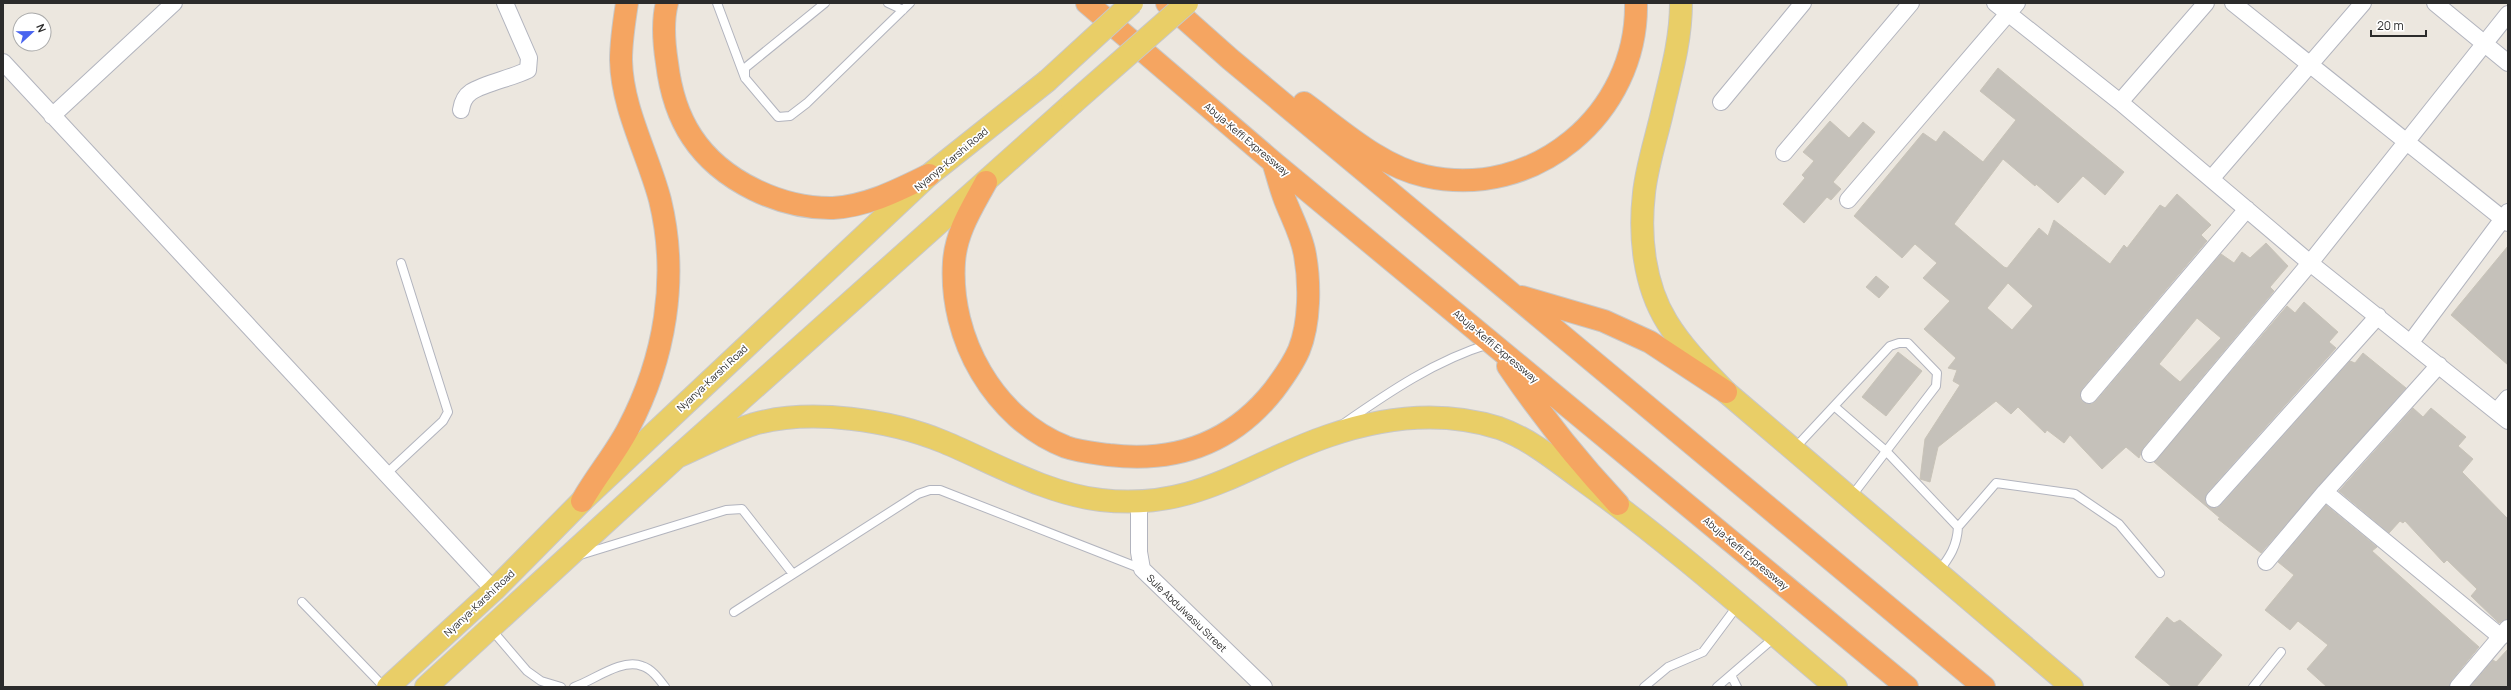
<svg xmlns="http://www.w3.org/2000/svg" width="2511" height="690" font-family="Manrope,sans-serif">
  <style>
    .building { fill: #c5c1ba; stroke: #c8c3b8; fill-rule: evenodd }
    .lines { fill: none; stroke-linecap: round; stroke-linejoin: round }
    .lane-casing { stroke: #b2b4be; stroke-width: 10 }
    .street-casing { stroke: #b2b4be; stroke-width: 18 }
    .primary-casing { stroke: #c8c8c8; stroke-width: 24 }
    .highway-casing { stroke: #c8c8c8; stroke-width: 24 }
    .lane { stroke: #fff; stroke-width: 8 }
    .street { stroke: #fff; stroke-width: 16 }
    .primary { stroke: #e9ce67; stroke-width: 22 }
    .highway { stroke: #f5a561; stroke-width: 22 }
    .primary-bridge-casing { stroke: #c8c8c8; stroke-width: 24; stroke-linecap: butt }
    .primary-bridge { stroke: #e9ce67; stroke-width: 22 }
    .labels { text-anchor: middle; stroke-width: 3.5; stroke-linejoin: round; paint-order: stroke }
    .street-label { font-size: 10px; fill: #2b2b2b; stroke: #fff }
  </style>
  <rect width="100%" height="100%" fill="#ece7df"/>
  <path class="building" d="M 1998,68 L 2124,172 L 2105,195 L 2083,176 L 2058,203 L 2036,184 L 2035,186 L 2003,159 L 1954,224 L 2004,267 L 2007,268 L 2039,228 L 2048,236 L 2054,220 L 2110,264 L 2124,245 L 2127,248 L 2160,205 L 2165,208 L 2177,194 L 2211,225 L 2201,235 L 2207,241 L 2082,389 L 2080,398 L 2083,402 L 2092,404 L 2096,401 L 2221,254 L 2234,263 L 2242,252 L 2250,258 L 2266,243 L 2288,266 L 2270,287 L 2274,291 L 2143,448 L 2139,458 L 2126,447 L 2102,469 L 2070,435 L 2064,443 L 2047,430 L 2045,433 L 2018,407 L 2011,414 L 1996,401 L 1938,447 L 1930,482 L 1920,479 L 1925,439 L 1960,385 L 1953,381 L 1957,370 L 1948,368 L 1956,358 L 1924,329 L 1950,301 L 1923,278 L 1937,263 L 1915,244 L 1902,258 L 1854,216 L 1923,133 L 1936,142 L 1944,131 L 1983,162 L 2016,120 L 1980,91 ZM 2008,283 L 2033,306 L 2012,330 L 1987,308 ZM 2197,318 L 2221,338 L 2180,382 L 2159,364 Z
    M 1830,121 L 1849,138 L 1863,122 L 1875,132 L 1833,182 L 1841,189 L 1831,200 L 1827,197 L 1804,223 L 1783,204 L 1805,178 L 1802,175 L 1814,161 L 1803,152 Z
    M 2508,246 L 2508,365 L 2451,315 Z
    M 1876,276 L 1889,287 L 1879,298 L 1866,287 Z
    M 2304,302 L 2338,332 L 2329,342 L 2336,348 L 2207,493 L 2205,502 L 2208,506 L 2217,508 L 2221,505 L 2350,361 L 2355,363 L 2363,353 L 2406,388 L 2261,553 L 2218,519 L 2220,518 L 2154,462 L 2287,306 L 2295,313 Z
    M 1898,352 L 1922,371 L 1886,416 L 1862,397 Z
    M 2413,408 L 2423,417 L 2431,408 L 2466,437 L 2458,446 L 2473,459 L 2462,472 L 2508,519 L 2508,619 L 2499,623 L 2471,596 L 2477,589 L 2447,560 L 2444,563 L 2405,521 L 2403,523 L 2400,521 L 2389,533 L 2339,491 Z
    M 2326,505 L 2377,547 L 2372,551 L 2479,647 L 2451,681 L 2449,687 L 2327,687 L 2307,669 L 2328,645 L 2298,621 L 2290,630 L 2265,610 L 2294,575 L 2278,562 Z
    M 2167,617 L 2174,623 L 2180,620 L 2222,655 L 2196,687 L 2172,687 L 2135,657 Z
    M 2508,649 L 2508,687 L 2470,687 L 2493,660 L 2496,662 Z"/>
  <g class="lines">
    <g class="lane-casing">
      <path id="lane" d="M 717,3 L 745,78 L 778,117 L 790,116 L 807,103 L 910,3
        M 888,3 L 903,10
        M 745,78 L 745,68 L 825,3
        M 1834,406 L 1886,451 L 1958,527 C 1957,546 1950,557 1938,572
        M 1343,424 C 1389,392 1436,360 1489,344
        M 1794,449 L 1890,346 L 1899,343 L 1908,343 L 1937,373 L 1936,386 L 1851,497
        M 386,474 L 443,421 L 448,412 L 401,263
        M 1958,527 L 1996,483 L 2075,494 L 2119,524 L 2160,573
        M 580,555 L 726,510 L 742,509 L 793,574
        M 302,602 L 384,687
        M 734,612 L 918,494 L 930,490 L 940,490 L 1142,569
        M 491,629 L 527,671 L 541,681 L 561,687
        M 1731,675 L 1737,687
        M 574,687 C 593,681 621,658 642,666 C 652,669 659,679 665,687
        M 1644,687 L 1668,667 L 1703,652 L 1738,605
        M 1717,687 L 1775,637
        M 2253,687 L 2281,652"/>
    </g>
    <g class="street-casing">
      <path id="street" d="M 1995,3 L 2120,102 L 2310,263 L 2508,421
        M 2233,3 L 2508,223
        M 2435,3 L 2508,63
        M 3,62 L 494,590
        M 1721,102 L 1803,3
        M 2120,102 L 2206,3
        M 461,110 C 462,103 465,96 471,92 C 485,83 512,78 528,70 L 529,58 L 505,3
        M 52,116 L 174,3
        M 1784,153 L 1911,3
        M 2211,179 L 2363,3
        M 1848,200 L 2017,3
        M 2411,342 L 2508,212
        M 2089,395 L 2247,209
        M 2497,411 L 2508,398
        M 2150,454 L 2310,263 L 2508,14
        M 2325,492 L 2501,637
        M 2214,499 L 2378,316
        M 1139,502 L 1139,552 L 1142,569 L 1264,687
        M 2266,562 L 2325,492 L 2439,365
        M 2458,687 L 2508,628"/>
    </g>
    <g class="primary-casing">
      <path id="primary" d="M 1681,3 C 1681,38 1672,71 1664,104 C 1658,133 1647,164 1644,193 C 1639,236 1644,285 1667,322 C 1683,348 1705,370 1726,392 L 2072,687
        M 677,457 C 702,446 728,432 754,424 C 811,408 891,420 944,442 C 994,463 1047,494 1101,500 C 1196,511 1246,464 1328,436 C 1383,417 1442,410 1499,428 C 1530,439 1555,460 1581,479 C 1670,543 1752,616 1836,687
        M 388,687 L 494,590 L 582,501 L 929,175 L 1047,81
        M 426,687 L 677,457 L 1072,104"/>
    </g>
    <g class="highway-casing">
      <path id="highway" d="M 667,3 C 662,22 664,44 667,63 C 670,88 678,116 692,137 C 721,181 781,209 833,208 C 868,206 898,190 929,175
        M 1087,3 L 1273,162 L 1907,687
        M 1167,3 L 1230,59 L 1984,687
        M 1304,103 C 1341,130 1380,166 1425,176 C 1534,201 1638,114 1636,3
        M 986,182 C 972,208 956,232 954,262 C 949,338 994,419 1066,447 C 1080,452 1095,453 1109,455 C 1176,463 1232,443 1274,390 C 1283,378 1293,364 1299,350 C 1310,323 1310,283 1305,255 C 1302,236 1292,218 1285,200 C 1280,187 1277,174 1273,162
        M 1522,297 L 1604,321 L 1650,342 L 1726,392
        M 1508,366 C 1541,415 1577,460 1618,504
        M 582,501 C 596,476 615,454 628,429 C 665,359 679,278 660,200 C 648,154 622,109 621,60 C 621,41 624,22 627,3"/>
    </g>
    <use href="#lane" class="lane"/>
    <use href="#street" class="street"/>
    <use href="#primary" class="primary"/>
    <use href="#highway" class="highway"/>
    <g class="primary-bridge-casing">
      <path id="primary-bridge" d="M 1047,81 L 1132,3
        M 1072,104 L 1187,3"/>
    </g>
    <use href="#primary-bridge" class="primary-bridge"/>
  </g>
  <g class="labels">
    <g class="street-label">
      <text transform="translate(1247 139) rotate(40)" y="4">Abuja-Keffi Expressway</text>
      <text transform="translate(951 159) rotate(-40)" y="4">Nyanya-Karshi Road</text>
      <text transform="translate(1496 346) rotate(40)" y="4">Abuja-Keffi Expressway</text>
      <text transform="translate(712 378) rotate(-43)" y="4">Nyanya-Karshi Road</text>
      <text transform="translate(1746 553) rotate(40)" y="4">Abuja-Keffi Expressway</text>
      <text transform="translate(479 603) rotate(-43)" y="4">Nyanya-Karshi Road</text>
      <text transform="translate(1187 613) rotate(44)" y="4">Sule Abdulwasiu Street</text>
    </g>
  </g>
  <rect width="2511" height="690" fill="none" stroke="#2b2b2b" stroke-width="8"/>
  <g transform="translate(32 32) rotate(68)"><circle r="19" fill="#ffffff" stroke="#aaaaaa"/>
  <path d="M0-3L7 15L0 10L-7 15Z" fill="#4964ef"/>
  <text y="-6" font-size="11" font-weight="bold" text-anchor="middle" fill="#2b2b2b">N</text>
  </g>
  <path d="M2371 30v6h55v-6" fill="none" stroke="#2b2b2b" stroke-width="2"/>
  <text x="2377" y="30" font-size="12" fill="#2b2b2b" stroke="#ffffff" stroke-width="3" paint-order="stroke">20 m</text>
</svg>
